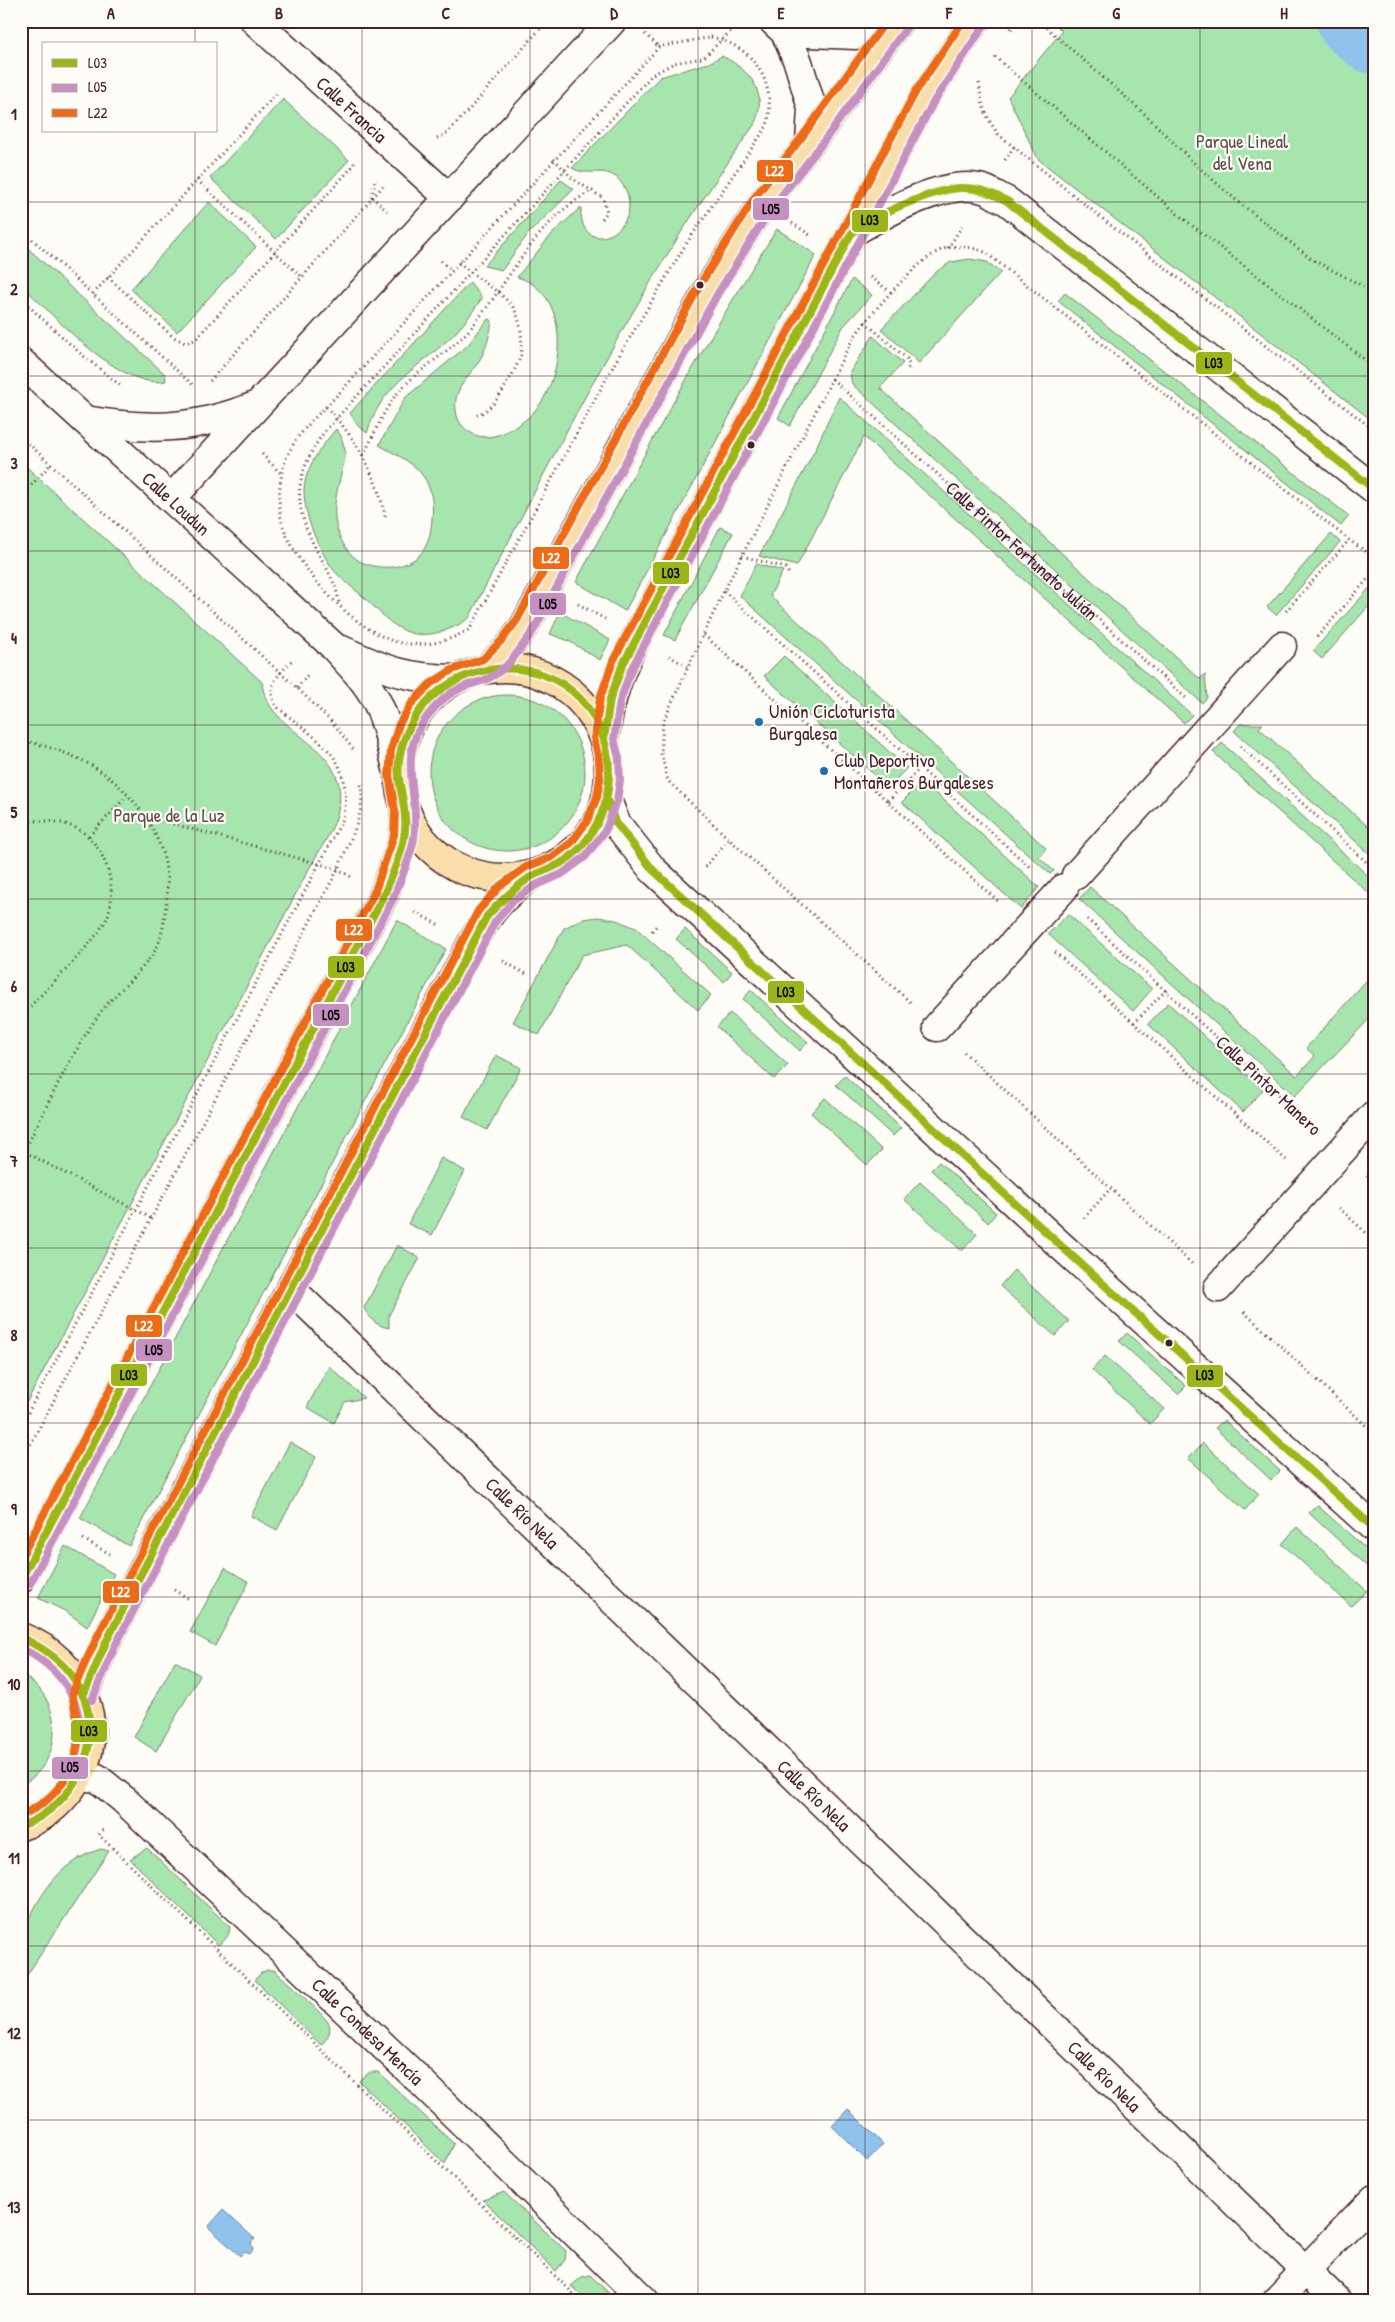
<svg xmlns="http://www.w3.org/2000/svg" width="1395" height="2322" font-family="'Patrick Hand',sans-serif">
  <style>
    .green { fill: #a6e5ad; stroke: #78826c }
    .water { fill: #8fc3ec; stroke: #73819f }
    .lines { fill: none; stroke-linecap: round; stroke-linejoin: round }
    .river { stroke: #8fc3ec; stroke-width: 76 }
    .minor-casing { stroke: #4a1f2b; stroke-width: 31 }
    .major-casing { stroke: #4a1f2b; stroke-width: 31 }
    .path { stroke: #4a1f2b; stroke-width: 3; stroke-dasharray: 1 4; stroke-linecap: butt }
    .minor { stroke: #fdfcf7; stroke-width: 28 }
    .major { stroke: #f9deab; stroke-width: 28 }
    .bus-1-casing { stroke: #fdfcf7; stroke-width: 11 }
    .bus-2-casing { stroke: #fdfcf7; stroke-width: 11 }
    .bus-3-casing { stroke: #fdfcf7; stroke-width: 11 }
    .bus-1 { stroke: #9cb617; stroke-width: 8 }
    .bus-2 { stroke: #c691c1; stroke-width: 8 }
    .bus-3 { stroke: #ed6b17; stroke-width: 8 }
    .grid { fill: none; stroke: #4a1f2b; stroke-width: 1; stroke-opacity: 0.55 }
    .bus-dot { fill: #4a1f2b; stroke: #fdfcf7; stroke-width: 2 }
    .poi-dot { fill: #1f6fb2; stroke: #fdfcf7; stroke-width: 2 }
    .labels { text-anchor: middle; stroke-width: 4.5; stroke-linejoin: round; paint-order: stroke }
    .street-label { font-size: 19px; fill: #4a1f2b; stroke: #fdfcf7 }
    .park-label { font-size: 19px; fill: #61504c; stroke: #fdfcf7 }
    .poi-label { font-size: 19px; fill: #4a1f2b; stroke: #fdfcf7; text-anchor: start }
    .line-badge { stroke: #fdfcf7; stroke-width: 2 }
    .badge-label { font-size: 14px; text-anchor: middle; font-weight: bold; fill: #fff }
    .pale-badge-label { font-size: 14px; text-anchor: middle; font-weight: bold; fill: #111 }
    .neatline { fill: none; stroke: #4a1f2b; stroke-width: 2 }
    .grid-label { font-size: 16px; text-anchor: middle; font-weight: bold; fill: #4a1f2b }
  </style>
  <rect width="100%" height="100%" fill="#fdfcf7"/>
  <filter id="ink" filterUnits="userSpaceOnUse"><feTurbulence type="fractalNoise" baseFrequency=".02" numOctaves="2"/><feDisplacementMap in="SourceGraphic" scale="10" xChannelSelector="R" yChannelSelector="G"/><feConvolveMatrix kernelMatrix="1 2 1 2 8 2 1 2 1" color-interpolation-filters="sRGB"/></filter>
  <g filter="url(#ink)">
    <path class="green" d="M 1052,21 L 1374,21 L 1374,422 L 1038,159 L 1008,97 L 1062,31 Z
      M 722,56 C 750,70 769,92 754,125 C 729,161 704,197 680,234 C 602,358 536,489 469,618 C 455,629 430,638 411,633 C 393,628 382,614 369,602 C 357,590 339,579 330,565 C 316,543 304,515 304,490 C 305,467 322,446 336,429 L 341,436 L 346,454 C 342,472 333,500 335,517 C 336,530 341,542 349,552 C 365,573 408,572 423,551 C 430,540 431,530 432,518 C 434,502 431,485 420,472 C 409,460 393,453 379,445 L 405,398 L 468,345 L 488,319 L 490,319 L 492,321 C 490,335 486,351 477,364 C 467,379 453,390 456,410 C 457,421 463,429 473,434 C 483,439 495,437 505,432 C 519,426 529,418 538,407 C 566,370 570,292 517,277 L 552,234 L 581,207 C 578,260 641,235 627,193 C 625,188 621,181 616,177 C 603,167 586,177 572,168 L 660,77 L 709,63 Z
      M 283,99 L 349,160 L 276,239 L 210,178 Z
      M 561,180 L 574,189 L 528,234 L 502,270 L 484,266 Z
      M 209,202 L 256,247 L 177,332 L 131,289 Z
      M 777,229 L 816,255 L 625,611 L 576,582 C 640,463 703,343 777,229 Z
      M 21,242 L 165,374 L 166,381 C 120,391 53,314 21,285 Z
      M 970,259 L 987,262 L 1001,272 L 919,363 L 881,329 L 936,272 L 951,262 Z
      M 852,279 L 872,295 L 843,327 L 790,426 L 778,418 Z
      M 470,282 L 482,298 C 472,313 462,327 449,339 C 415,370 381,386 367,433 L 358,426 L 350,413 Z
      M 1065,293 L 1349,516 L 1341,526 L 1058,301 Z
      M 873,336 L 903,363 L 880,388 L 1200,679 L 1205,674 L 1207,698 L 1202,703 L 852,384 L 850,372 Z
      M 839,397 L 1192,715 L 1184,723 L 864,437 L 797,566 L 759,556 L 815,450 Z
      M 21,462 L 262,682 C 266,735 349,742 339,806 C 336,828 319,850 309,869 L 21,1413 Z
      M 720,527 L 733,533 L 675,640 L 664,635 Z
      M 1331,534 L 1340,542 L 1276,615 L 1267,607 Z
      M 756,564 L 783,571 L 770,596 L 1046,848 L 1039,857 L 1054,871 L 1050,874 L 740,596 Z
      M 1374,583 L 1374,600 L 1322,659 L 1313,651 Z
      M 560,612 L 610,640 L 600,660 L 569,641 L 550,634 Z
      M 784,656 L 907,768 L 888,787 L 764,676 Z
      M429 773a78 78 0 1 1 156 0a78 78 0 1 1-156 0Z
      M 1240,724 L 1263,724 L 1259,728 L 1374,832 L 1374,858 L 1234,731 Z
      M 1222,743 L 1374,881 L 1374,898 L 1213,752 Z
      M 923,781 L 1039,887 L 1021,909 L 902,802 Z
      M 1090,887 L 1297,1076 L 1315,1056 L 1306,1048 L 1374,972 L 1374,1014 L 1295,1096 L 1079,899 Z
      M 1068,914 L 1152,989 L 1133,1011 L 1048,934 Z
      M 598,917 L 616,920 L 636,928 L 711,995 L 698,1010 L 627,945 L 582,955 L 539,1035 L 513,1022 L 564,928 L 583,919 Z
      M 397,920 L 446,949 L 129,1546 L 80,1518 Z
      M 685,929 L 732,972 L 724,982 L 676,939 Z
      M 751,990 L 808,1042 L 800,1051 L 743,999 Z
      M 1168,1003 L 1263,1090 L 1243,1112 L 1148,1024 Z
      M 730,1013 L 788,1065 L 774,1079 L 717,1027 Z
      M 496,1055 L 521,1068 L 487,1130 L 463,1117 Z
      M 845,1076 L 901,1128 L 893,1136 L 836,1085 Z
      M 825,1098 L 882,1150 L 867,1165 L 811,1113 Z
      M 441,1158 L 465,1171 L 432,1235 L 408,1224 Z
      M 939,1162 L 996,1213 L 988,1223 L 931,1170 Z
      M 920,1182 L 977,1234 L 962,1251 L 904,1199 Z
      M 397,1245 L 420,1258 L 389,1315 L 389,1328 C 377,1326 369,1319 364,1308 Z
      M 1014,1270 L 1069,1321 L 1055,1336 L 1000,1286 Z
      M 1127,1333 L 1186,1386 L 1178,1394 L 1119,1341 Z
      M 1105,1356 L 1164,1409 L 1150,1424 L 1092,1370 Z
      M 329,1366 L 364,1398 L 345,1402 L 334,1423 L 307,1407 Z
      M 1224,1420 L 1280,1471 L 1271,1480 L 1215,1428 Z
      M 290,1442 L 316,1457 L 277,1530 L 251,1516 Z
      M 1203,1443 L 1259,1494 L 1245,1510 L 1188,1458 Z
      M 1317,1505 L 1374,1556 L 1374,1573 L 1309,1513 Z
      M 1297,1527 L 1367,1591 L 1351,1606 L 1282,1544 Z
      M 65,1546 L 114,1574 L 87,1627 L 67,1612 L 38,1598 Z
      M 225,1568 L 249,1582 L 215,1646 L 190,1632 Z
      M 175,1661 L 200,1675 L 156,1751 L 134,1737 Z
      M 21,1674 C 64,1697 66,1762 21,1785 Z
      M 147,1848 L 230,1927 C 229,1936 226,1940 218,1945 L 130,1859 Z
      M 101,1849 L 109,1851 L 21,1984 C 21,1970 18,1946 21,1933 C 23,1926 29,1919 32,1913 C 48,1882 67,1859 101,1849 Z
      M 267,1970 L 274,1970 C 284,1979 325,2015 329,2024 C 332,2032 327,2039 321,2045 L 255,1980 L 261,1973 Z
      M 370,2072 L 378,2072 L 454,2144 L 445,2164 L 359,2081 Z
      M 504,2192 L 566,2251 L 565,2260 L 556,2271 L 483,2200 Z
      M 590,2275 L 617,2301 L 587,2301 L 571,2286 L 582,2277 Z"/>
    <path class="water" d="M 848,2109 L 883,2144 L 867,2161 L 832,2126 Z
      M 223,2210 L 255,2239 L 251,2243 L 253,2250 L 249,2254 L 243,2252 L 240,2256 L 208,2227 Z"/>
    <g class="lines">
      <path class="river" d="M 1355,21 L 1374,36"/>
      <g class="minor-casing">
        <g id="minor">
          <path id="s2" d="M 255,21 L 449,198"/>
          <path d="M 773,21 L 785,32 L 798,62 L 812,108 L 810,143"/>
          <path d="M 785,32 L 856,35 L 896,25"/>
          <path d="M 853,232 C 885,213 949,176 986,190 C 993,193 1000,198 1007,201 L 1374,489"/>
          <path id="s3" d="M 21,362 L 332,645 C 348,663 365,679 376,700 C 388,723 392,751 399,776"/>
          <path d="M 85,420 C 149,431 194,430 255,406"/>
          <path d="M 172,498 L 612,21"/>
          <path d="M 342,650 C 385,670 408,679 456,679"/>
          <path d="M 607,800 L 616,823 L 653,870 L 1060,1245 L 1374,1528"/>
          <path d="M 1076,875 L 1282,646"/>
          <path d="M 937,1027 L 1064,888"/>
          <path d="M 1218,1288 L 1374,1115"/>
          <path id="s4" d="M 291,1289 L 1337,2301"/>
          <path id="s5" d="M 80,1776 L 97,1778 L 124,1800 L 414,2075 L 645,2301"/>
          <path d="M 1276,2301 L 1374,2199"/>
        </g>
      </g>
      <g class="major-casing">
        <path id="major" d="M399 773a105 105 0 1 1 210 0a105 105 0 1 1-210 0Z
          M 488,668 L 510,646 L 525,625 L 709,288 L 763,203 L 810,143 L 899,21
          M 604,739 C 611,698 617,675 637,637 L 925,96 L 975,21
          M 21,1579 L 384,895 L 404,837 L 405,810
          M 21,1637 C 83,1660 112,1731 72,1787 C 59,1805 43,1819 21,1826
          M 83,1696 L 106,1642 L 142,1572 L 472,943 C 490,910 501,898 531,876"/>
      </g>
      <g class="path">
        <path d="M 1039,21 L 1147,116 L 1196,165 L 1237,201 L 1313,260 L 1374,292"/>
        <path d="M 1011,29 L 1017,21"/>
        <path d="M 645,34 L 659,47"/>
        <path d="M 711,37 C 755,46 777,84 767,126 L 686,244 L 616,361 L 470,629 C 449,642 422,648 397,642 C 353,630 297,568 283,526 C 277,508 279,483 284,465 C 292,435 324,410 344,388 L 659,47 Z"/>
        <path d="M 995,57 L 1180,216 L 1374,367"/>
        <path d="M 979,83 C 981,104 986,118 999,135 L 1109,224 L 1374,430"/>
        <path d="M 437,138 L 445,135 L 468,111 L 547,21"/>
        <path d="M 554,159 L 573,179 L 603,198 L 607,212 L 602,219"/>
        <path d="M 1005,160 L 1014,147"/>
        <path d="M 197,180 L 302,277"/>
        <path d="M 372,197 L 375,181"/>
        <path d="M 372,197 L 387,211"/>
        <path d="M 792,223 L 810,235"/>
        <path d="M 21,229 L 194,386"/>
        <path d="M 948,248 L 964,223"/>
        <path d="M 441,261 L 452,271"/>
        <path d="M 459,262 C 476,279 497,288 512,306 C 521,317 523,341 521,354 C 519,364 499,400 490,407 C 486,411 479,414 474,417"/>
        <path d="M 108,277 L 172,336 L 185,343 L 195,340 L 354,165 L 354,161"/>
        <path d="M 870,277 L 892,293"/>
        <path d="M 93,294 L 278,92"/>
        <path d="M 21,299 L 81,354 L 121,386"/>
        <path d="M 865,322 L 907,359 L 909,364 L 908,369"/>
        <path id="s1" d="M 832,379 L 1187,699"/>
        <path d="M 210,381 L 383,186"/>
        <path d="M 326,407 C 358,440 377,476 386,520"/>
        <path d="M 21,437 L 297,688 L 333,723 L 353,749"/>
        <path d="M 262,454 L 282,475"/>
        <path d="M 363,455 C 374,436 382,413 396,395 C 417,369 448,354 470,329 C 510,282 535,220 593,190"/>
        <path d="M 21,496 L 51,464"/>
        <path d="M 742,556 L 786,568 L 789,574"/>
        <path d="M 724,591 L 1032,869"/>
        <path d="M 339,602 C 336,583 327,569 318,553 C 292,504 293,478 324,432 L 652,75 L 674,63 L 703,58 L 737,25"/>
        <path d="M 578,604 L 605,619"/>
        <path d="M 1286,611 L 1349,540"/>
        <path d="M 704,635 L 1000,903"/>
        <path d="M 1317,637 L 1374,572"/>
        <path d="M 669,656 L 688,667"/>
        <path d="M 297,688 L 309,673"/>
        <path d="M 21,740 C 52,747 86,758 111,779 C 148,810 174,855 166,905 C 164,919 163,936 156,949 C 140,976 112,994 95,1020 C 66,1063 45,1111 21,1157"/>
        <path d="M 1240,746 L 1374,869"/>
        <path d="M 888,801 L 920,768"/>
        <path d="M 144,816 L 338,869 L 353,878"/>
        <path d="M 21,823 C 47,818 77,821 94,843 C 109,862 116,891 108,915 C 100,939 41,994 21,1016"/>
        <path d="M 89,836 L 127,796"/>
        <path d="M 705,867 L 729,839"/>
        <path d="M 415,912 L 441,926"/>
        <path d="M 1087,919 L 1314,1127"/>
        <path d="M 652,931 L 658,924"/>
        <path d="M 1055,952 L 1286,1160"/>
        <path d="M 503,961 L 526,974"/>
        <path d="M 910,1002 L 729,839 L 668,781 L 661,753 L 663,722 L 688,667 L 724,591 L 852,340 C 867,318 919,256 944,249 C 958,244 971,247 985,252 L 1349,540 L 1374,557"/>
        <path d="M 1134,1023 L 1166,990"/>
        <path d="M 964,1052 L 1192,1264"/>
        <path d="M 21,1150 L 151,1218"/>
        <path d="M 1367,1175 L 1374,1182"/>
        <path d="M 1339,1208 L 1374,1240"/>
        <path d="M 1084,1218 L 1111,1188"/>
        <path d="M 1244,1312 L 1374,1433"/>
        <path d="M 21,1426 L 343,819 C 348,799 346,772 332,755 C 321,740 291,719 276,706 C 265,683 279,676 293,659"/>
        <path d="M 21,1462 L 338,869 C 349,841 366,814 361,784"/>
        <path d="M 83,1539 L 110,1554"/>
        <path d="M 174,1590 L 191,1600"/>
        <path d="M 103,1830 L 99,1835 L 581,2301"/>
      </g>
      <use href="#minor" class="minor"/>
      <use href="#major" class="major"/>
      <g class="bus-1-casing">
        <path id="bus-1" d="M 609,762 L 604,739 L 610,699 L 622,666 L 840,255 C 844,248 848,237 853,232 C 871,216 936,189 960,188 C 978,187 991,193 1007,201 L 1374,489
          M 607,800 L 616,823 L 653,870 L 1060,1245 L 1374,1528
          M 21,1579 L 384,895 C 392,874 403,853 405,830 C 407,812 401,795 399,778 C 396,755 406,729 420,710 C 454,664 527,654 572,691 C 612,724 621,789 592,832 C 583,847 569,860 553,867 C 545,871 537,873 529,878 C 513,889 500,902 487,916 L 142,1572 L 106,1642 L 83,1696
          M 21,1637 C 42,1648 61,1659 74,1679 C 111,1733 79,1805 21,1826"/>
      </g>
      <g class="bus-2-casing">
        <path id="bus-2" d="M 30,1584 L 393,899 C 400,880 411,858 414,838 C 421,793 394,757 429,714 C 438,703 449,693 461,688 C 471,683 484,682 493,676 C 510,666 522,646 533,631 L 718,293 L 771,209 L 818,149 L 907,27
          M 21,1648 C 73,1674 96,1723 67,1775 C 57,1793 41,1808 21,1815
          M 92,1700 L 115,1646 L 151,1577 L 495,922 L 513,901 L 536,885 L 562,874 L 585,857 L 605,831 L 617,801 L 620,780 L 619,758 L 614,739 L 620,701 L 631,670 L 934,101 L 983,27"/>
      </g>
      <g class="bus-3-casing">
        <path id="bus-3" d="M 21,1557 L 375,891 L 394,835 L 395,811 L 389,775 L 391,750 L 399,724 L 412,703 L 430,684 L 452,670 L 483,659 L 502,640 L 517,620 L 701,283 L 755,197 L 802,137 L 886,21
          M 21,1815 C 60,1798 80,1766 78,1724 C 77,1715 72,1703 73,1694 C 76,1679 91,1652 97,1637 L 478,911 L 500,886 L 526,867 L 552,857 L 572,842 L 587,821 L 597,797 L 600,779 L 599,760 L 594,738 L 600,698 L 613,661 L 916,91 L 963,21"/>
      </g>
      <use href="#bus-1" class="bus-1"/>
      <use href="#bus-2" class="bus-2"/>
      <use href="#bus-3" class="bus-3"/>
    </g>
  </g>
  <path class="grid" d="M 195,21 L 195,44M 362,21 L 362,2301M 530,21 L 530,2301M 698,21 L 698,2301M 865,21 L 865,2301M 1032,21 L 1032,2301M 1200,21 L 1200,2301M 195,131 L 195,2301M 21,202 L 1374,202M 21,376 L 1374,376M 21,551 L 1374,551M 21,725 L 1374,725M 21,899 L 1374,899M 21,1074 L 1374,1074M 21,1248 L 1374,1248M 21,1423 L 1374,1423M 21,1597 L 1374,1597M 21,1771 L 1374,1771M 21,1946 L 1374,1946M 21,2120 L 1374,2120"/>
  <g class="bus-dot">
    <circle cx="700" cy="285" r="4.5"/>
    <circle cx="751" cy="445" r="4.5"/>
    <circle cx="1169" cy="1343" r="4.5"/>
  </g>
  <g class="poi-dot">
    <circle cx="759" cy="722" r="5"/>
    <circle cx="824" cy="771" r="5"/>
  </g>
  <g class="labels">
    <g class="street-label">
      <text dy="7" stroke="none"><textPath href="#s2" startOffset="131">Calle Francia</textPath></text>
      <text dy="7" stroke="none"><textPath href="#s3" startOffset="210">Calle Loudun</textPath></text>
      <text dy="7" stroke="none"><textPath href="#s1" startOffset="256">Calle Pintor Fortunato Julián</textPath></text>
      <text transform="translate(1269 1085) rotate(43)" y="7">Calle Pintor Manero</text>
      <text dy="7" stroke="none"><textPath href="#s4" startOffset="322">Calle Río Nela</textPath></text>
      <text dy="7" stroke="none"><textPath href="#s4" startOffset="728">Calle Río Nela</textPath></text>
      <text dy="7" stroke="none"><textPath href="#s5" startOffset="388">Calle Condesa Mencía</textPath></text>
      <text dy="7" stroke="none"><textPath href="#s4" startOffset="1132">Calle Río Nela</textPath></text>
    </g>
    <g class="park-label">
      <text x="1242" y="148">Parque Lineal<tspan x="1242" dy="22">del Vena</tspan></text>
      <text x="169" y="822">Parque de la Luz</text>
    </g>
    <g class="poi-label">
      <text x="769" y="718">Unión Cicloturista<tspan x="769" dy="22">Burgalesa</tspan></text>
      <text x="834" y="767">Club Deportivo<tspan x="834" dy="22">Montañeros Burgaleses</tspan></text>
    </g>
  </g>
  <g class="line-badge">
    <rect x="756" y="159" width="38" height="24" rx="5" fill="#ed6b17"/>
    <rect x="752" y="197" width="38" height="24" rx="5" fill="#c691c1"/>
    <rect x="851" y="209" width="38" height="24" rx="5" fill="#9cb617"/>
    <rect x="1195" y="351" width="38" height="24" rx="5" fill="#9cb617"/>
    <rect x="532" y="546" width="38" height="24" rx="5" fill="#ed6b17"/>
    <rect x="652" y="561" width="38" height="24" rx="5" fill="#9cb617"/>
    <rect x="529" y="592" width="38" height="24" rx="5" fill="#c691c1"/>
    <rect x="335" y="918" width="38" height="24" rx="5" fill="#ed6b17"/>
    <rect x="327" y="955" width="38" height="24" rx="5" fill="#9cb617"/>
    <rect x="767" y="980" width="38" height="24" rx="5" fill="#9cb617"/>
    <rect x="312" y="1003" width="38" height="24" rx="5" fill="#c691c1"/>
    <rect x="125" y="1314" width="38" height="24" rx="5" fill="#ed6b17"/>
    <rect x="135" y="1338" width="38" height="24" rx="5" fill="#c691c1"/>
    <rect x="110" y="1363" width="38" height="24" rx="5" fill="#9cb617"/>
    <rect x="1186" y="1364" width="38" height="24" rx="5" fill="#9cb617"/>
    <rect x="102" y="1580" width="38" height="24" rx="5" fill="#ed6b17"/>
    <rect x="70" y="1719" width="38" height="24" rx="5" fill="#9cb617"/>
    <rect x="51" y="1756" width="38" height="24" rx="5" fill="#c691c1"/>
  </g>
  <g class="badge-label">
    <text x="775" y="176">L22</text>
    <text x="551" y="563">L22</text>
    <text x="354" y="935">L22</text>
    <text x="144" y="1331">L22</text>
    <text x="121" y="1597">L22</text>
  </g>
  <g class="pale-badge-label">
    <text x="771" y="214">L05</text>
    <text x="870" y="225">L03</text>
    <text x="1214" y="368">L03</text>
    <text x="671" y="578">L03</text>
    <text x="548" y="609">L05</text>
    <text x="346" y="972">L03</text>
    <text x="786" y="997">L03</text>
    <text x="331" y="1020">L05</text>
    <text x="154" y="1355">L05</text>
    <text x="129" y="1380">L03</text>
    <text x="1205" y="1380">L03</text>
    <text x="89" y="1736">L03</text>
    <text x="70" y="1772">L05</text>
  </g>
  <rect width="1395" height="2322" fill="none" stroke="#fdfcf7" stroke-width="55"/>
  <rect x="42" y="42" width="175" height="90" fill="#fdfcf7" stroke="#b5a4a5"/>
  <rect x="52" y="59" width="25" height="8" fill="#9cb617" stroke="#b5a4a5"/>
  <text x="88" y="68" font-size="15" fill="#4a1f2b">L03</text>
  <rect x="52" y="84" width="25" height="8" fill="#c691c1" stroke="#b5a4a5"/>
  <text x="88" y="92" font-size="15" fill="#4a1f2b">L05</text>
  <rect x="52" y="109" width="25" height="8" fill="#ed6b17" stroke="#b5a4a5"/>
  <text x="88" y="118" font-size="15" fill="#4a1f2b">L22</text>
  <rect x="28" y="28" width="1340" height="2266" class="neatline"/>
  <g class="grid-label">
    <text x="111" y="19">A</text>
    <text x="279" y="19">B</text>
    <text x="446" y="19">C</text>
    <text x="614" y="19">D</text>
    <text x="781" y="19">E</text>
    <text x="949" y="19">F</text>
    <text x="1116" y="19">G</text>
    <text x="1284" y="19">H</text>
    <text x="14" y="120">1</text>
    <text x="14" y="295">2</text>
    <text x="14" y="469">3</text>
    <text x="14" y="644">4</text>
    <text x="14" y="818">5</text>
    <text x="14" y="992">6</text>
    <text x="14" y="1167">7</text>
    <text x="14" y="1341">8</text>
    <text x="14" y="1515">9</text>
    <text x="14" y="1690">10</text>
    <text x="14" y="1864">11</text>
    <text x="14" y="2039">12</text>
    <text x="14" y="2213">13</text>
  </g>
</svg>
